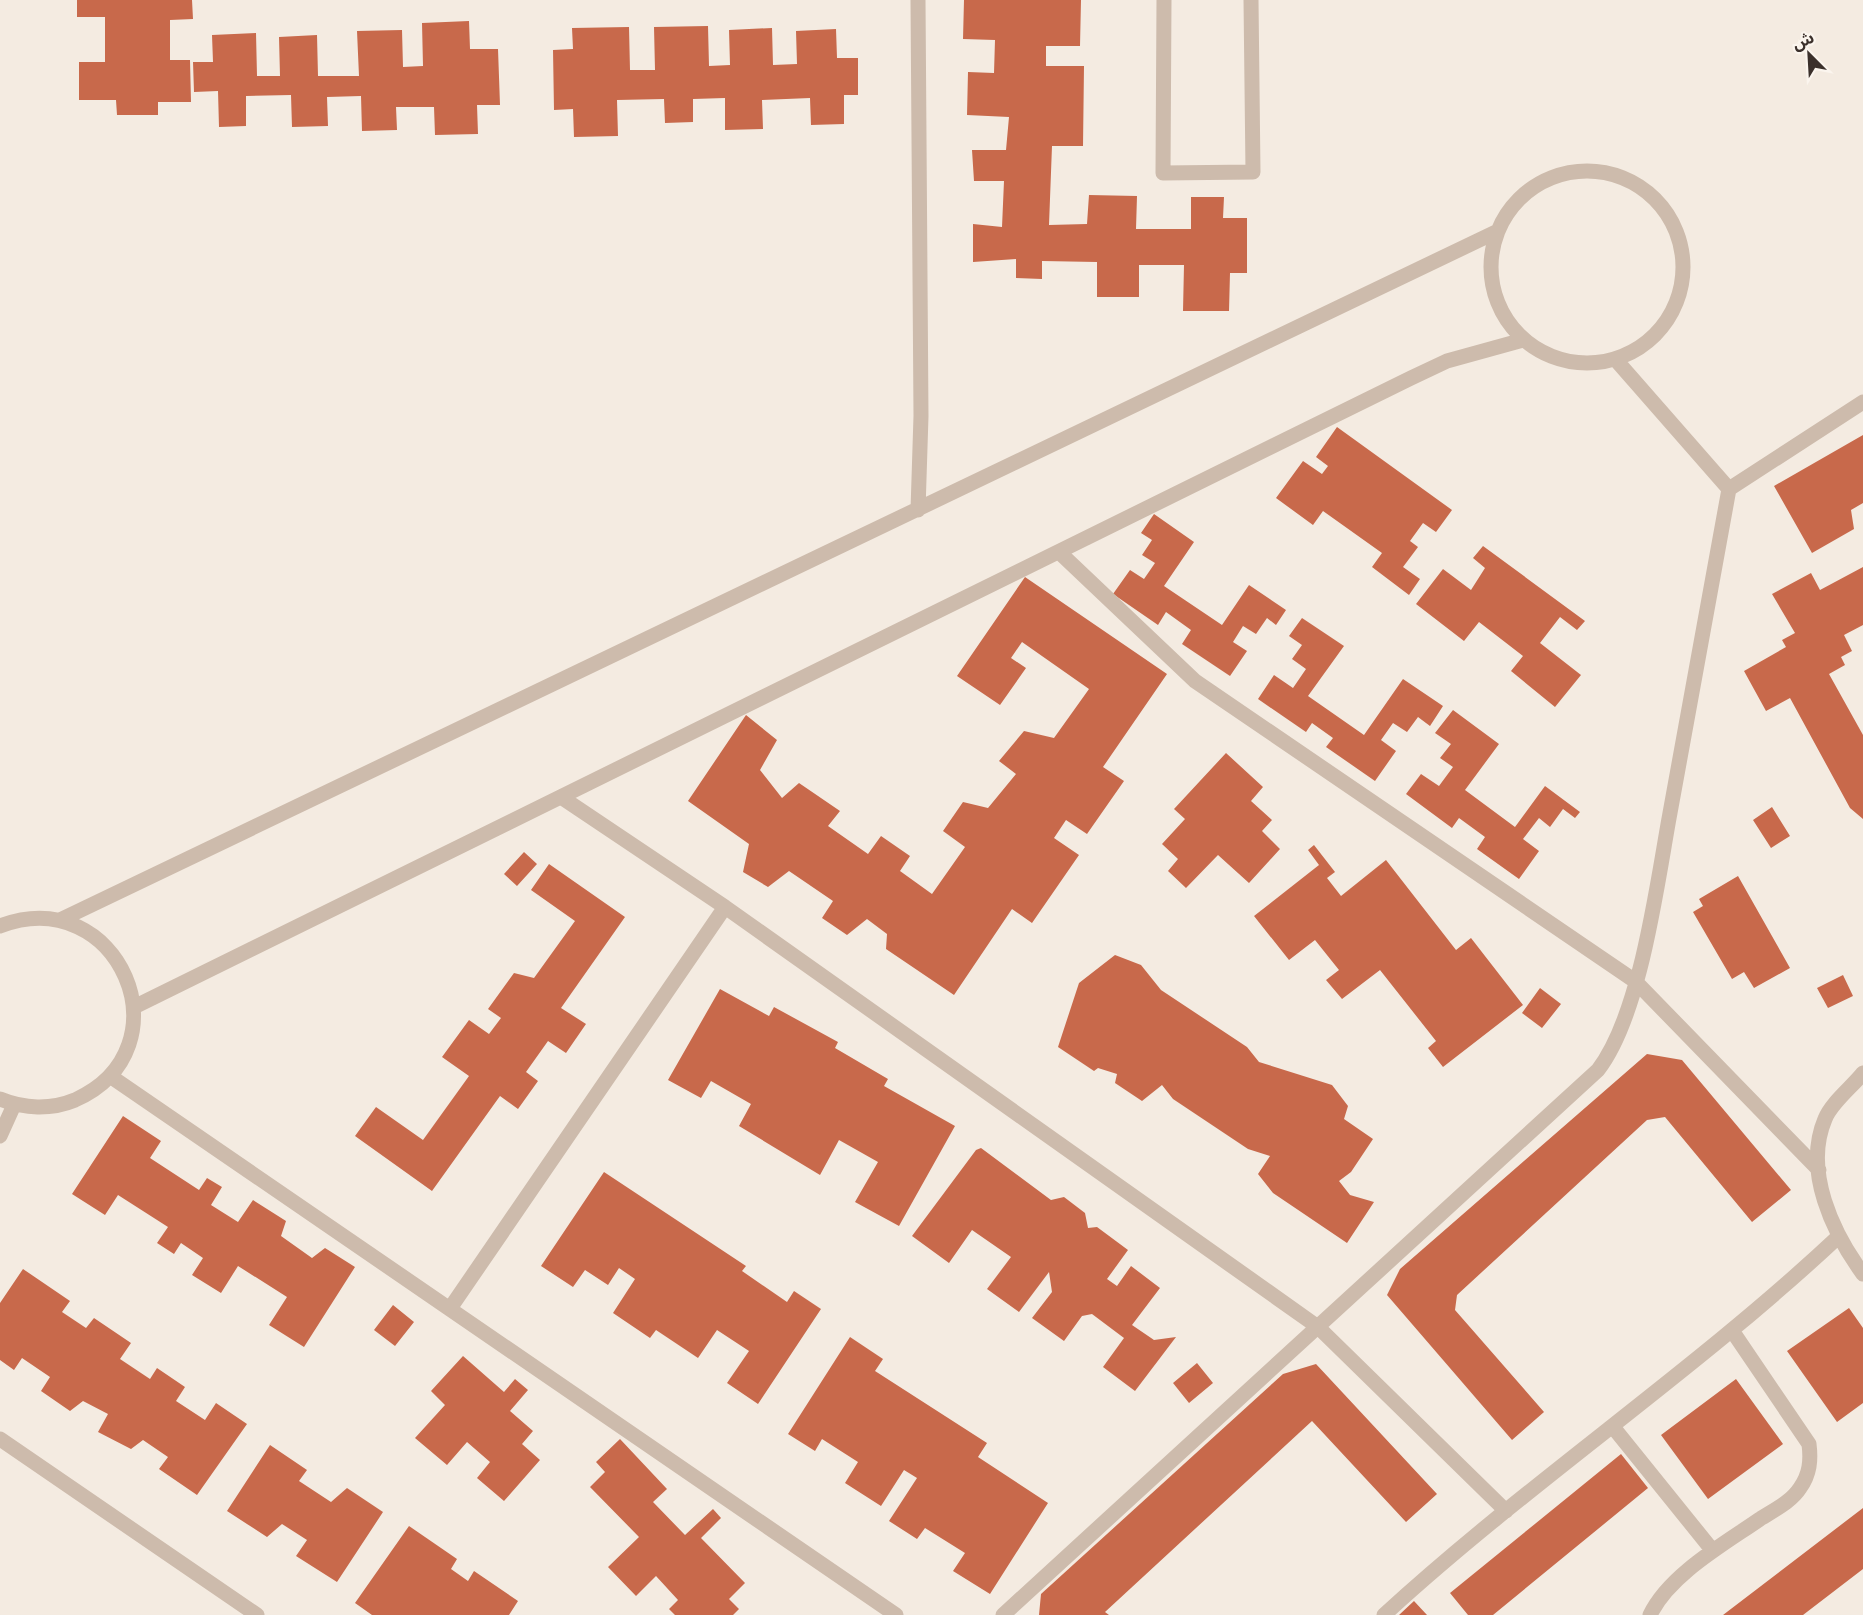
<svg xmlns="http://www.w3.org/2000/svg" width="1863" height="1615" font-family="Roboto,'Noto Sans Arabic',sans-serif">
  <style>
    .building { fill: #c8694b }
    .lines { fill: none; stroke-linecap: round; stroke-linejoin: round }
    .minor { stroke: #cdbbac; stroke-width: 15 }
  </style>
  <rect width="100%" height="100%" fill="#f4ebe1"/>
  <path class="building" d="M 77,0 L 192,0 L 193,19 L 170,20 L 170,60 L 190,60 L 191,102 L 158,102 L 158,115 L 117,115 L 116,100 L 79,100 L 79,62 L 105,62 L 105,17 L 77,17 Z
    M 964,0 L 1081,0 L 1080,46 L 1046,46 L 1046,66 L 1084,66 L 1083,146 L 1052,146 L 1049,225 L 1087,224 L 1089,195 L 1137,196 L 1136,229 L 1191,229 L 1191,197 L 1224,197 L 1223,218 L 1247,218 L 1247,273 L 1230,273 L 1229,311 L 1183,311 L 1184,265 L 1139,265 L 1139,297 L 1097,297 L 1097,262 L 1042,261 L 1042,279 L 1016,278 L 1016,259 L 973,262 L 973,224 L 1002,227 L 1004,181 L 974,181 L 972,150 L 1006,150 L 1009,117 L 967,115 L 968,72 L 994,73 L 995,40 L 963,39 Z
    M 469,21 L 470,49 L 498,49 L 500,105 L 477,105 L 478,134 L 435,135 L 434,107 L 396,107 L 397,130 L 362,131 L 361,96 L 327,97 L 328,126 L 292,127 L 291,95 L 246,96 L 246,126 L 219,127 L 218,91 L 194,92 L 193,62 L 213,62 L 212,35 L 256,33 L 257,76 L 280,76 L 279,37 L 317,35 L 318,76 L 359,76 L 357,31 L 402,30 L 403,67 L 423,66 L 422,23 Z
    M 708,26 L 709,66 L 730,65 L 729,30 L 772,28 L 773,65 L 797,64 L 796,31 L 836,29 L 837,58 L 858,58 L 858,95 L 844,95 L 844,124 L 811,125 L 810,98 L 762,100 L 763,129 L 725,130 L 725,98 L 693,99 L 693,122 L 665,123 L 664,99 L 617,100 L 618,136 L 574,137 L 573,109 L 554,110 L 553,50 L 573,49 L 572,28 L 629,27 L 630,70 L 655,70 L 654,27 Z
    M 1337,427 L 1452,510 L 1436,532 L 1423,523 L 1410,541 L 1418,547 L 1403,567 L 1420,579 L 1409,595 L 1372,567 L 1382,553 L 1323,511 L 1313,525 L 1276,498 L 1303,461 L 1322,474 L 1328,466 L 1316,457 Z
    M 1863,435 L 1863,503 L 1851,510 L 1854,529 L 1812,553 L 1774,486 Z
    M 1154,514 L 1194,542 L 1164,586 L 1222,625 L 1249,585 L 1286,610 L 1276,625 L 1267,618 L 1256,634 L 1243,626 L 1233,642 L 1247,651 L 1230,676 L 1182,644 L 1191,630 L 1166,612 L 1158,625 L 1113,594 L 1130,570 L 1144,579 L 1155,563 L 1142,555 L 1152,540 L 1141,533 Z
    M 1483,546 L 1585,621 L 1577,630 L 1560,617 L 1540,643 L 1581,675 L 1555,707 L 1511,671 L 1523,656 L 1479,622 L 1464,641 L 1416,604 L 1443,569 L 1471,590 L 1485,568 L 1473,558 Z
    M 1863,567 L 1863,625 L 1844,635 L 1852,651 L 1841,657 L 1845,665 L 1829,674 L 1863,735 L 1863,819 L 1850,808 L 1790,698 L 1766,711 L 1744,671 L 1786,647 L 1782,640 L 1795,633 L 1772,594 L 1811,573 L 1820,590 Z
    M 1025,577 L 1167,674 L 1103,767 L 1124,781 L 1087,834 L 1066,820 L 1054,838 L 1079,855 L 1032,923 L 1012,909 L 954,995 L 886,949 L 887,934 L 867,919 L 847,935 L 822,918 L 833,901 L 789,871 L 768,887 L 743,872 L 749,844 L 688,801 L 746,715 L 777,740 L 760,770 L 782,798 L 799,783 L 840,811 L 828,826 L 868,854 L 881,836 L 910,856 L 900,871 L 932,894 L 965,847 L 943,831 L 963,802 L 988,808 L 1016,774 L 999,761 L 1024,731 L 1054,738 L 1089,689 L 1022,642 L 1011,658 L 1026,668 L 1000,705 L 957,676 Z
    M 1302,618 L 1344,646 L 1308,696 L 1364,735 L 1403,679 L 1443,706 L 1430,726 L 1418,717 L 1407,732 L 1393,723 L 1381,740 L 1396,751 L 1375,781 L 1326,747 L 1333,738 L 1312,723 L 1306,732 L 1258,699 L 1274,675 L 1293,688 L 1306,669 L 1292,659 L 1302,645 L 1289,636 Z
    M 1453,710 L 1499,744 L 1465,790 L 1515,827 L 1545,786 L 1580,812 L 1575,818 L 1563,809 L 1550,827 L 1539,818 L 1523,839 L 1539,851 L 1519,879 L 1477,849 L 1485,837 L 1459,818 L 1452,828 L 1406,794 L 1421,774 L 1439,786 L 1453,767 L 1440,758 L 1451,744 L 1435,733 Z
    M 1226,753 L 1263,787 L 1251,801 L 1272,820 L 1262,831 L 1280,849 L 1249,883 L 1218,855 L 1186,888 L 1168,871 L 1178,859 L 1162,844 L 1185,819 L 1174,809 Z
    M 1772,807 L 1790,836 L 1771,848 L 1753,820 Z
    M 1314,845 L 1335,872 L 1327,878 L 1341,896 L 1386,860 L 1456,950 L 1471,938 L 1523,1005 L 1443,1067 L 1428,1048 L 1436,1041 L 1380,970 L 1342,999 L 1326,980 L 1339,970 L 1315,940 L 1289,960 L 1254,916 L 1319,865 L 1308,850 Z
    M 524,852 L 537,864 L 517,886 L 504,874 Z
    M 549,864 L 625,917 L 561,1008 L 586,1024 L 566,1053 L 548,1041 L 526,1072 L 538,1081 L 518,1109 L 500,1096 L 432,1191 L 355,1136 L 376,1107 L 423,1140 L 469,1076 L 442,1057 L 469,1020 L 489,1034 L 501,1018 L 488,1009 L 514,973 L 534,978 L 575,921 L 531,890 Z
    M 1738,876 L 1790,968 L 1754,988 L 1744,972 L 1732,979 L 1693,912 L 1703,906 L 1699,899 Z
    M 1115,955 L 1141,965 L 1161,990 L 1247,1047 L 1259,1062 L 1332,1085 L 1348,1106 L 1344,1119 L 1373,1139 L 1351,1172 L 1339,1181 L 1350,1195 L 1374,1202 L 1347,1243 L 1273,1193 L 1258,1174 L 1270,1156 L 1248,1149 L 1173,1099 L 1162,1085 L 1142,1101 L 1115,1083 L 1117,1074 L 1098,1068 L 1094,1071 L 1058,1047 L 1079,983 Z
    M 1843,975 L 1853,996 L 1828,1008 L 1817,988 Z
    M 1540,988 L 1561,1004 L 1542,1028 L 1522,1013 Z
    M 720,989 L 769,1016 L 774,1007 L 838,1042 L 835,1048 L 888,1079 L 884,1086 L 955,1126 L 899,1226 L 855,1202 L 878,1162 L 839,1140 L 820,1175 L 739,1126 L 751,1104 L 711,1081 L 701,1098 L 668,1080 Z
    M 1647,1054 L 1682,1060 L 1791,1190 L 1752,1222 L 1665,1117 L 1647,1120 L 1457,1295 L 1455,1310 L 1544,1412 L 1512,1440 L 1387,1295 L 1400,1269 Z
    M 123,1116 L 161,1141 L 150,1158 L 199,1190 L 207,1178 L 222,1187 L 211,1205 L 238,1222 L 253,1200 L 286,1221 L 281,1236 L 312,1258 L 325,1248 L 355,1267 L 304,1347 L 269,1325 L 287,1297 L 238,1266 L 221,1293 L 192,1275 L 203,1258 L 181,1243 L 174,1254 L 157,1243 L 168,1227 L 118,1195 L 105,1215 L 72,1194 Z
    M 981,1148 L 1051,1200 L 1064,1197 L 1085,1213 L 1088,1228 L 1097,1227 L 1128,1250 L 1107,1279 L 1117,1286 L 1131,1266 L 1160,1288 L 1132,1325 L 1154,1340 L 1176,1337 L 1135,1391 L 1103,1367 L 1124,1338 L 1092,1314 L 1082,1316 L 1064,1341 L 1032,1318 L 1052,1292 L 1049,1272 L 1019,1312 L 987,1289 L 1011,1257 L 972,1230 L 949,1263 L 912,1236 L 976,1150 Z
    M 604,1172 L 746,1266 L 742,1271 L 787,1302 L 794,1291 L 821,1309 L 758,1404 L 727,1383 L 749,1351 L 717,1330 L 698,1358 L 656,1330 L 650,1338 L 613,1313 L 635,1279 L 619,1268 L 608,1285 L 585,1270 L 573,1287 L 541,1266 Z
    M 23,1269 L 70,1301 L 62,1312 L 86,1328 L 94,1318 L 131,1343 L 120,1359 L 150,1379 L 157,1368 L 185,1387 L 176,1401 L 205,1420 L 216,1403 L 247,1424 L 197,1495 L 159,1469 L 168,1457 L 143,1440 L 131,1449 L 98,1432 L 108,1414 L 83,1401 L 70,1411 L 41,1391 L 50,1377 L 22,1358 L 14,1370 L 0,1360 L 0,1303 Z
    M 393,1305 L 414,1322 L 395,1346 L 374,1330 Z
    M 1849,1308 L 1863,1328 L 1863,1403 L 1837,1422 L 1787,1351 Z
    M 850,1337 L 883,1359 L 875,1371 L 987,1443 L 978,1457 L 1048,1503 L 990,1594 L 953,1571 L 965,1553 L 925,1528 L 917,1539 L 889,1521 L 917,1478 L 904,1470 L 881,1506 L 845,1483 L 858,1462 L 822,1439 L 815,1451 L 788,1434 Z
    M 463,1356 L 504,1392 L 515,1379 L 528,1390 L 510,1411 L 533,1431 L 522,1444 L 540,1460 L 504,1501 L 477,1478 L 490,1462 L 467,1442 L 447,1465 L 415,1438 L 445,1405 L 431,1391 Z
    M 1197,1363 L 1213,1383 L 1189,1403 L 1173,1383 Z
    M 1316,1364 L 1437,1494 L 1406,1522 L 1312,1421 L 1105,1612 L 1109,1615 L 1039,1615 L 1041,1594 L 1283,1374 Z
    M 1736,1379 L 1783,1444 L 1708,1499 L 1661,1435 Z
    M 620,1439 L 667,1489 L 653,1502 L 685,1535 L 713,1509 L 721,1518 L 701,1538 L 745,1583 L 729,1599 L 739,1609 L 733,1615 L 675,1615 L 669,1609 L 678,1600 L 656,1576 L 636,1596 L 608,1567 L 639,1537 L 590,1487 L 605,1472 L 596,1462 Z
    M 270,1445 L 307,1470 L 299,1481 L 331,1502 L 347,1488 L 383,1512 L 337,1582 L 296,1556 L 307,1540 L 282,1524 L 267,1537 L 227,1511 Z
    M 1621,1454 L 1648,1488 L 1493,1615 L 1468,1615 L 1450,1593 Z
    M 1863,1508 L 1863,1569 L 1803,1615 L 1723,1615 Z
    M 409,1526 L 457,1559 L 451,1569 L 468,1581 L 474,1571 L 518,1601 L 509,1615 L 372,1615 L 355,1603 Z
    M 1414,1601 L 1427,1615 L 1399,1615 Z"/>
  <g class="lines">
    <path class="minor" d="M 1164,0 L 1163,173 L 1253,172 L 1251,0
      M1491 267a96 96 0 1 1 192 0a96 96 0 1 1-192 0Z
      M 1616,360 L 1729,489
      M 918,510 L 921,416 L 918,0
      M 1059,552 L 1195,681 L 1635,981 L 1819,1170
      M 561,797 L 725,907 L 1318,1327 L 1506,1511
      M 60,920 L 1498,231
      M 0,926 C 118,881 191,1048 75,1100 C 51,1110 24,1109 0,1099
      M 134,1007 L 1411,378 L 1447,361 L 1523,340
      M 1863,1073 C 1852,1087 1831,1103 1825,1119 C 1803,1171 1833,1233 1863,1274
      M 110,1076 L 896,1615
      M 0,1136 L 14,1105
      M 451,1307 L 725,907
      M 1613,1427 L 1713,1551
      M 0,1439 L 257,1615
      M 1003,1615 L 1598,1070 C 1641,1014 1657,883 1670,813 C 1689,705 1709,597 1729,489 L 1863,402
      M 1384,1615 C 1529,1482 1694,1372 1838,1237
      M 1650,1615 C 1669,1575 1724,1544 1760,1519 C 1774,1510 1791,1502 1800,1488 C 1810,1474 1811,1460 1809,1444 L 1733,1332"/>
  </g>
  <g transform="translate(1809 54) rotate(336)" stroke="#fbf5ee" stroke-width="4.5" paint-order="stroke">
  <path d="M0-4.5L10 22L0 15L-10 22Z" fill="#3b302b"/>
  <text y="-9" font-size="16" font-weight="bold" text-anchor="middle" fill="#3b302b">ش</text>
  </g>
</svg>
